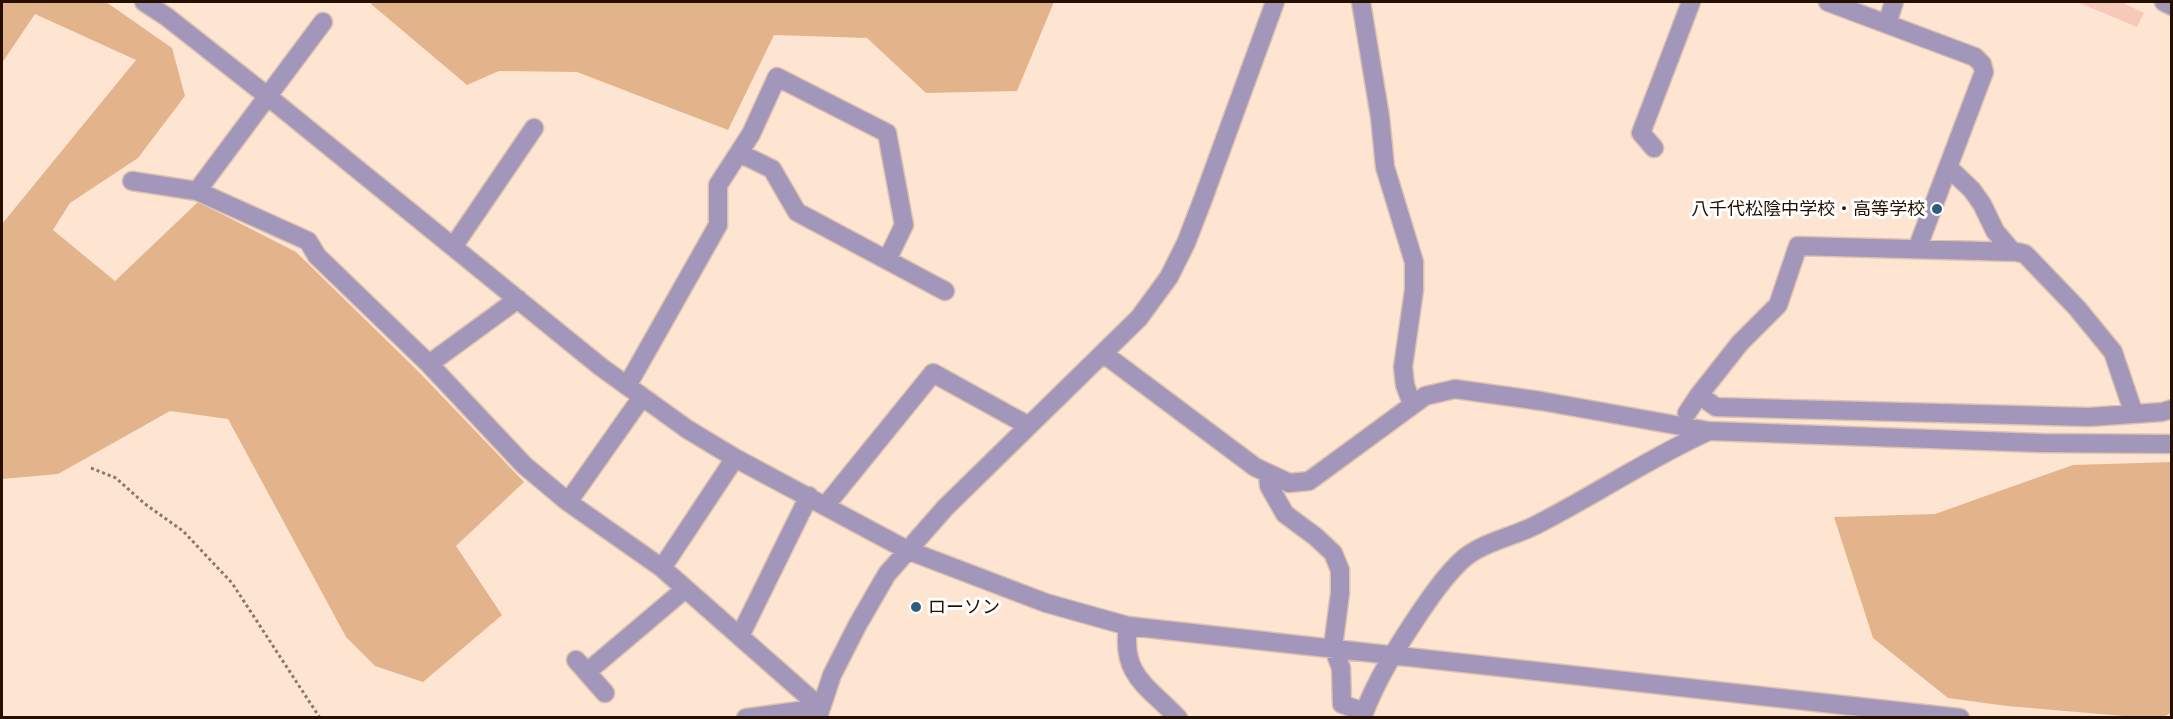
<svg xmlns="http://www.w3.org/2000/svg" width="2173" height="719" font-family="'Public Sans','Noto Sans JP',sans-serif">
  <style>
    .green { fill: #e3b38c }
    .building { fill: #f6c9b8 }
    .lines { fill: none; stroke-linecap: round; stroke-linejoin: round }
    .minor-casing { stroke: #dbc3b0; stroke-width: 21 }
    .path { stroke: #8e7765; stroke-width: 3; stroke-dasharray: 3 3; stroke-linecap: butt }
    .minor { stroke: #a396bb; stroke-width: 18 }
    .poi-dot { fill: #2f5d7d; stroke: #fff; stroke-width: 2 }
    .labels { text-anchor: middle; stroke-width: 6; stroke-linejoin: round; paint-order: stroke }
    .poi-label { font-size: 18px; fill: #251000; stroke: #fff; text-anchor: end }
  </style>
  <rect width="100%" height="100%" fill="#fee5d1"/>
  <path class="green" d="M 2,2 L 106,2 L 172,48 L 185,96 L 138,158 L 70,203 L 53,230 L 115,281 L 198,202 L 296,252 L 419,372 L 524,482 L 456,546 L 502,615 L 423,682 L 375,666 L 346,637 L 228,419 L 170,411 L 58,474 L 2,479 L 2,224 L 136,60 L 35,14 L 2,63 Z
    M 373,2 L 1054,2 L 1017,91 L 926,93 L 867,38 L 774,35 L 728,130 L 577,72 L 499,71 L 467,85 L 371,4 Z
    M 2171,462 L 2172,712 L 2164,717 L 2136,717 L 2007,706 L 1948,698 L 1873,638 L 1834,517 L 1935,514 L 2073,465 Z"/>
  <path class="building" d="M 2077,2 L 2121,2 L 2144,13 L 2137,27 Z"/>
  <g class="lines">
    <g class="minor-casing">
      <path id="minor" d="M 144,2 L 167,17 L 266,95 L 601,367 L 687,429 L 735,458 L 907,550 L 1046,603 L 1128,626 L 1960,718
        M 1361,2 L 1380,117 L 1385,167 L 1414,262 L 1414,290 L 1403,367 L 1405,385 L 1412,404
        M 1828,2 L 1975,57 L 1982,64 L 1984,72 L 1917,249
        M 2164,2 L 2172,6
        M 1887,24 L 1894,2
        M 1654,148 L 1641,133 L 1691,2
        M 739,153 L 772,169 L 797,212 L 945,291
        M 1948,167 L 1972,190 L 1982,204 L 1995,231 L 2012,251
        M 132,181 L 197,191 L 308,241 L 317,256 L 429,364 L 524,465 L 568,502 L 662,568 L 821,708
        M 197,191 L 323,22
        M 453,247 L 534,128
        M 1104,354 L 1255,467 L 1289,483 L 1309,481 L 1425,396 L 1455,389 L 1541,401 L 1709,431 L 2041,443 L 2172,444
        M 429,364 L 518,299
        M 627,386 L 718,225 L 718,185 L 751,134 L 777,77 L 887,133 L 904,225 L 887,260
        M 1699,395 L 1716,407 L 2089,417 L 2162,412 L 2172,409
        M 1687,413 L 1699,395 L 1740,343 L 1778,305 L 1798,246 L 2017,252 L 2025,254 L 2077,308 L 2113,352 L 2134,414
        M 1268,474 L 1269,486 L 1285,514 L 1316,537 L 1333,553 L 1340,570 L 1340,593 L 1333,647 L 1341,668 L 1342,704 L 1364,712
        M 568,502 L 642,397
        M 826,505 L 933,373 L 1029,426
        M 662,568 L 735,458
        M 1128,626 C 1121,676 1147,685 1178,718
        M 740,636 L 809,496
        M 576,660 L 605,693
        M 587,672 L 684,590
        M 818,717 L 832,675 L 858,624 L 887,574 L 945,508 L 1139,318 L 1169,277 L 1186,243 L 1203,199 L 1275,2
        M 746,718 L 821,708
        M 1362,718 C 1376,680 1397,647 1419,614 C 1432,595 1445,576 1462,560 C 1482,542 1513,537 1536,525 C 1595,495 1649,458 1709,431"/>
    </g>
    <path class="path" d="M 91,468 L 116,478 L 145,504 L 183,531 L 232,583 L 320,718"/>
    <use href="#minor" class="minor"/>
  </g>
  <g class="poi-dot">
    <circle cx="1937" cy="209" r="6"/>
    <circle cx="916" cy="607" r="6"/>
  </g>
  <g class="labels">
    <g class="poi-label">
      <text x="1925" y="215">八千代松陰中学校・高等学校</text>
      <text x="928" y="613" text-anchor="start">ローソン</text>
    </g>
  </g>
  <rect width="2173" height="719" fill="none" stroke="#251000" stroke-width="6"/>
</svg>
